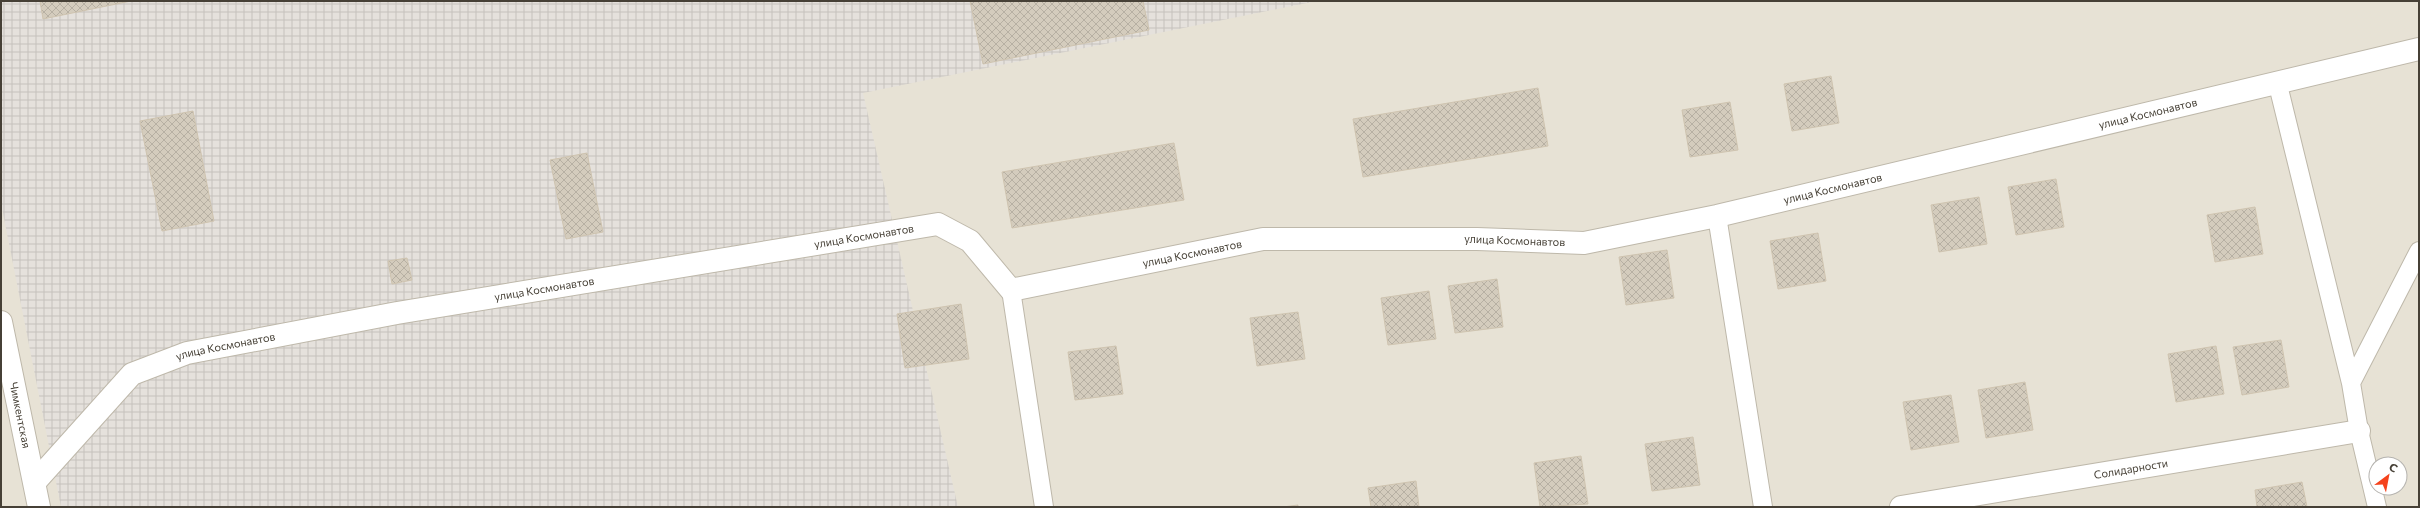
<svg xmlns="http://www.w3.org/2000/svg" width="2420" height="508" font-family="Commissioner,sans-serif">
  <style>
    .residential { fill: #e7e2d5; fill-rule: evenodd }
    .industrial { fill: url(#industrial-grid) }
    .building { fill: url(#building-cross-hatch); stroke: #cfc4b0 }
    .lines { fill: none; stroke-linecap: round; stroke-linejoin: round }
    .lane-casing { stroke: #beb8aa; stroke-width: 20 }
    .street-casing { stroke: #beb8aa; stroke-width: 24 }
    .lane { stroke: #fff; stroke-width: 18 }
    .street { stroke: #fff; stroke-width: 22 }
    .labels { text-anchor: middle; stroke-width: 4; stroke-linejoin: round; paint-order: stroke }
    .street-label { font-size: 11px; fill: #464036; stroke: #fff }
  </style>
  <defs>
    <pattern id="industrial-grid" width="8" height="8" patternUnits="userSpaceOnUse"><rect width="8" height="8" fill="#e5e1dc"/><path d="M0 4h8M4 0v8" fill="none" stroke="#c6c2bd"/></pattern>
    <pattern id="building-cross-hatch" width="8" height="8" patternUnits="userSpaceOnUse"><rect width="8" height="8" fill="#d4ccbd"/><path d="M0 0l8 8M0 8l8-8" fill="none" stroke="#b7b0a3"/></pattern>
  </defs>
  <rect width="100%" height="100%" fill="#f3f0e7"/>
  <path class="residential" d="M 1,1 L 2419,1 L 2419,507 L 1,507 ZM 2376,464 L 2400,464 L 2400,488 L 2376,488 Z"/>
  <path class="industrial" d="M 1,1 L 1317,1 L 863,93 L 958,507 L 61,507 L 1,203 Z"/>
  <path class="building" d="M 40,1 L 131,1 L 43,19 Z
    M 970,1 L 1143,1 L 1149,30 L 983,64 Z
    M 1831,76 L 1839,123 L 1792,131 L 1784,84 Z
    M 1538,88 L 1548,146 L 1363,177 L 1353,119 Z
    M 1730,102 L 1738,150 L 1690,157 L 1682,110 Z
    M 193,111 L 214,221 L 162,231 L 140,121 Z
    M 1174,143 L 1184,200 L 1012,228 L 1002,172 Z
    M 587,153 L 603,232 L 566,239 L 550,160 Z
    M 2056,179 L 2064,227 L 2016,235 L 2008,187 Z
    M 1979,197 L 1987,244 L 1939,252 L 1931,205 Z
    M 2255,207 L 2263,254 L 2215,262 L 2207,215 Z
    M 1818,233 L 1826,281 L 1778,289 L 1770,241 Z
    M 1667,250 L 1674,298 L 1626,305 L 1619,257 Z
    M 407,258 L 412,280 L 392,284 L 388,261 Z
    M 1497,279 L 1503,327 L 1455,333 L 1448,286 Z
    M 1429,291 L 1436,339 L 1388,345 L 1381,298 Z
    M 961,304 L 969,359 L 905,368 L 897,314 Z
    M 1298,312 L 1305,359 L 1257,366 L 1250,318 Z
    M 2281,340 L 2289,387 L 2242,395 L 2233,347 Z
    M 1116,346 L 1123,394 L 1075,400 L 1068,352 Z
    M 2216,346 L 2224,394 L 2176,402 L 2168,354 Z
    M 2025,382 L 2033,430 L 1986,438 L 1978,390 Z
    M 1951,395 L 1959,442 L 1911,450 L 1903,402 Z
    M 1693,437 L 1700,485 L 1652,491 L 1645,444 Z
    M 1581,456 L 1588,504 L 1540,507 L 1534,463 Z
    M 1416,481 L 1419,507 L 1371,507 L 1368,488 Z
    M 2302,482 L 2307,507 L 2257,507 L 2255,490 Z
    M 1298,505 L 1298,507 L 1283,507 Z"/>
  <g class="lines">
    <g class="lane-casing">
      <path id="lane" d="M 2277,81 L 2351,383
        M 1717,216 L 1763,507
        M 1011,290 L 1044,507
        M 2377,507 L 2359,431 L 2351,383 L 2419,251"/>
    </g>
    <g class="street-casing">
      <g id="street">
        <path id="s1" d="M 1,322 L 39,507"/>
        <path id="s2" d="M 35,482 L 132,374 L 187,353 L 397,313 L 938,224 L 970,241 L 1011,290 L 1263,239 L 1477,239 L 1584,243 L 1717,216 L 2419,49"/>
        <path id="s3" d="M 1901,507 L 2359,431"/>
      </g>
    </g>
    <use href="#lane" class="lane"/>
    <use href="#street" class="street"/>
  </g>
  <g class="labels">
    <g class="street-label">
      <text dy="4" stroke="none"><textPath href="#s2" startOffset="2223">улица Космонавтов</textPath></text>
      <text dy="4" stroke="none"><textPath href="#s2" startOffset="1899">улица Космонавтов</textPath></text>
      <text dy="4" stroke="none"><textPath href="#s2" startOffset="891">улица Космонавтов</textPath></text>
      <text dy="4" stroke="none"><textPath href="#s2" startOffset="1575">улица Космонавтов</textPath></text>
      <text dy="4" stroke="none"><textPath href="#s2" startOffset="1251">улица Космонавтов</textPath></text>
      <text dy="4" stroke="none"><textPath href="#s2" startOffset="567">улица Космонавтов</textPath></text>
      <text dy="4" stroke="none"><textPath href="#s2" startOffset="243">улица Космонавтов</textPath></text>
      <text dy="4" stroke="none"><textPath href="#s1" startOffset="95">Чимкентская</textPath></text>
      <text dy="4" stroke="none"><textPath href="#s3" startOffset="233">Солидарности</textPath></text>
    </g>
  </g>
  <rect width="2420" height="508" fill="none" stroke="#464036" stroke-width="4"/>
  <g transform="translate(2388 476) rotate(32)"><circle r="19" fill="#ffffff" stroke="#b5b3af"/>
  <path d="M0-3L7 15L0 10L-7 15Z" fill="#f5431c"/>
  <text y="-6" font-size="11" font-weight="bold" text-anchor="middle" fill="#464036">С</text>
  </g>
</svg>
